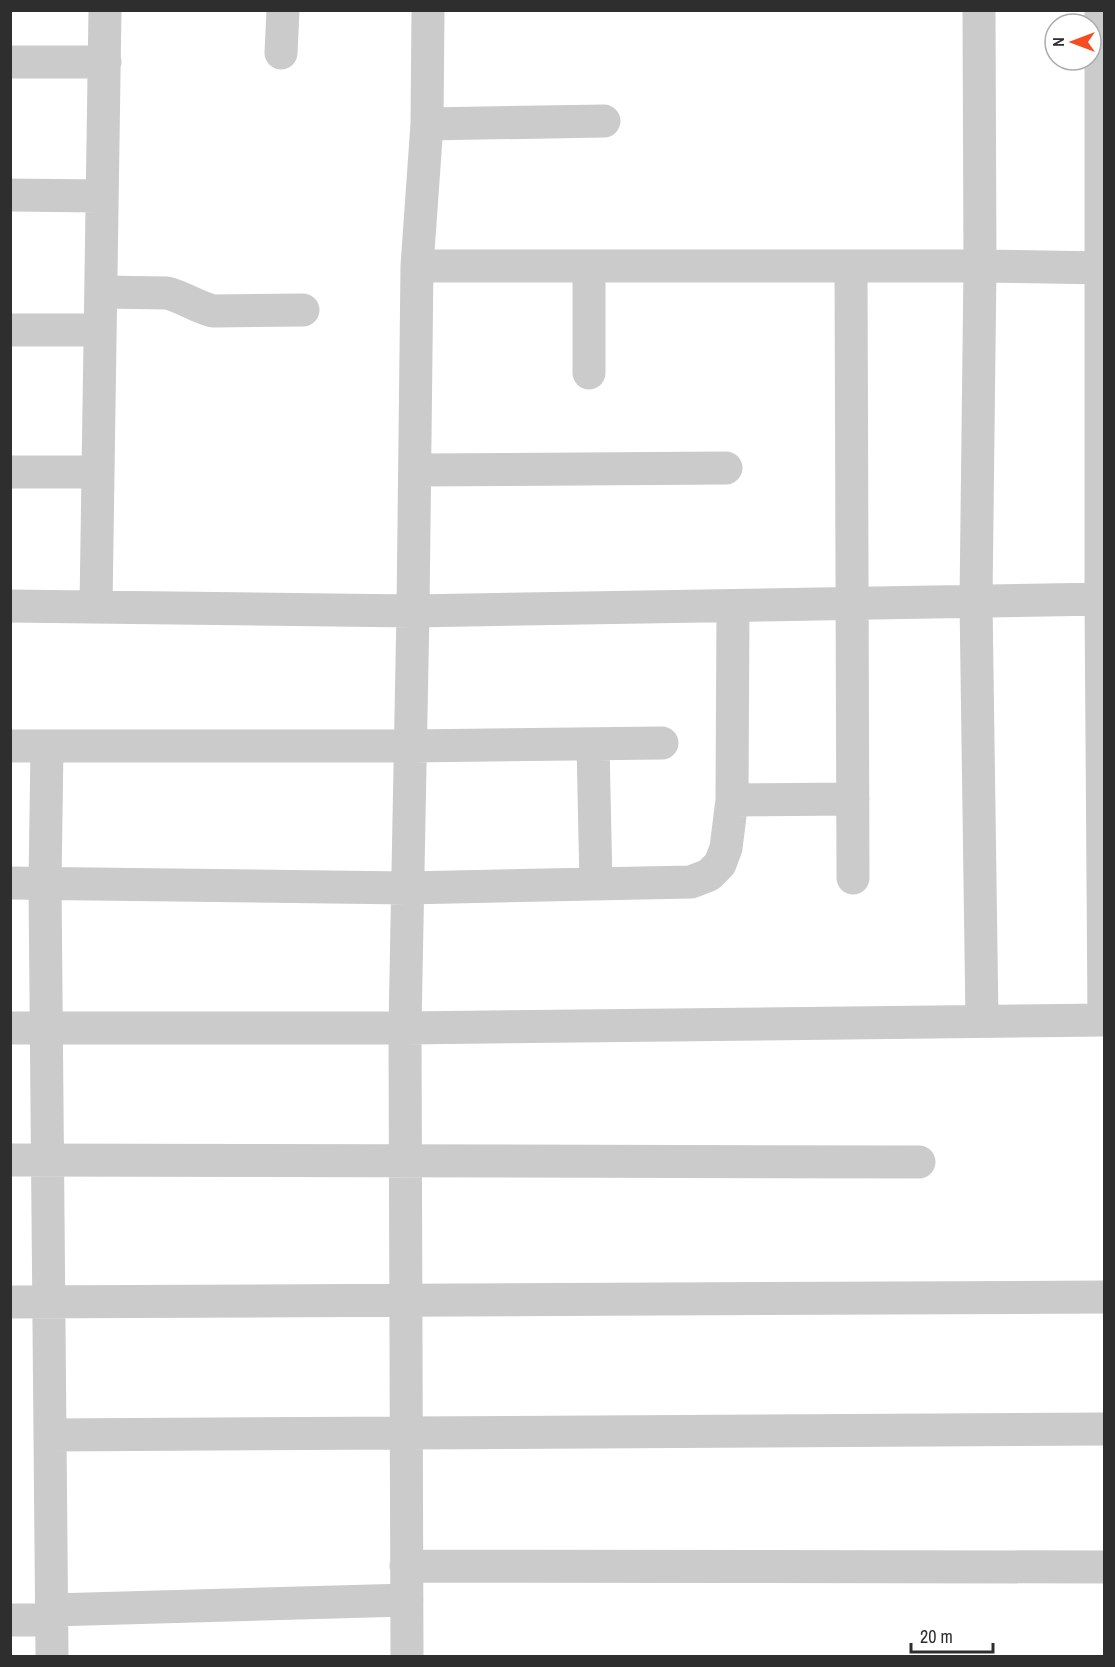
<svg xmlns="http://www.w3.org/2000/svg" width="1115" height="1667" font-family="'Archivo Narrow',sans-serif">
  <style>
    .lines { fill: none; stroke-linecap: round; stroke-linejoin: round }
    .minor { stroke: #cbcbcb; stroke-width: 33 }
  </style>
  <rect width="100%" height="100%" fill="#fff"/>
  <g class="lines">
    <path class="minor" d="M 979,10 L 980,266 L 976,601 L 982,1021
      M 1101,10 L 1101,599 L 1104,1020
      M 281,53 L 283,10
      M 10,62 L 105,62
      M 427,124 L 604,121
      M 10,195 L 102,196
      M 417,266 L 980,266 L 1104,268
      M 589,266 L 589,373
      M 851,266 L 853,878
      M 101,292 L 167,293 C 183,297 197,307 213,311 L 303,310
      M 10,330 L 100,330
      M 415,470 L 726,468
      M 10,472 L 98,472
      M 10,606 L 413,611 L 1104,599
      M 96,606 L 105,10
      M 593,744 L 596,884
      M 10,746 L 410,746 L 662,743
      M 47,746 L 45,884 L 52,1656
      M 732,800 L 853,799
      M 10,883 L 407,888 L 691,882 L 709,875 L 720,864 L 726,848 L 732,800 L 733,606
      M 10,1028 L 405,1028 L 1104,1020
      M 10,1160 L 919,1162
      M 10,1302 L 1104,1297
      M 51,1435 L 1104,1429
      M 406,1566 L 1104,1567
      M 52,1610 L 407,1600
      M 10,1620 L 52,1620
      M 407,1656 L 405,1028 L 413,611 L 417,266 L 427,124 L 428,10"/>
  </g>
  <rect width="1115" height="1667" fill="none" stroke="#2e2e2e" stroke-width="24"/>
  <g transform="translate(1073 42) rotate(270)"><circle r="28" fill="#ffffff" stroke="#ababab" stroke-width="1.5"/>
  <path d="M0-4.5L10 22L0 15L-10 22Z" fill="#f54d21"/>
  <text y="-9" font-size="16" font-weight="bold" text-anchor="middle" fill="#2e2e2e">N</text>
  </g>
  <path d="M911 1643v9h82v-9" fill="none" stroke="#2e2e2e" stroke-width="3"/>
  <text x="920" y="1643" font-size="18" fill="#2e2e2e" stroke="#ffffff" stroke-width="4.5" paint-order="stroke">20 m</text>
</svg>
